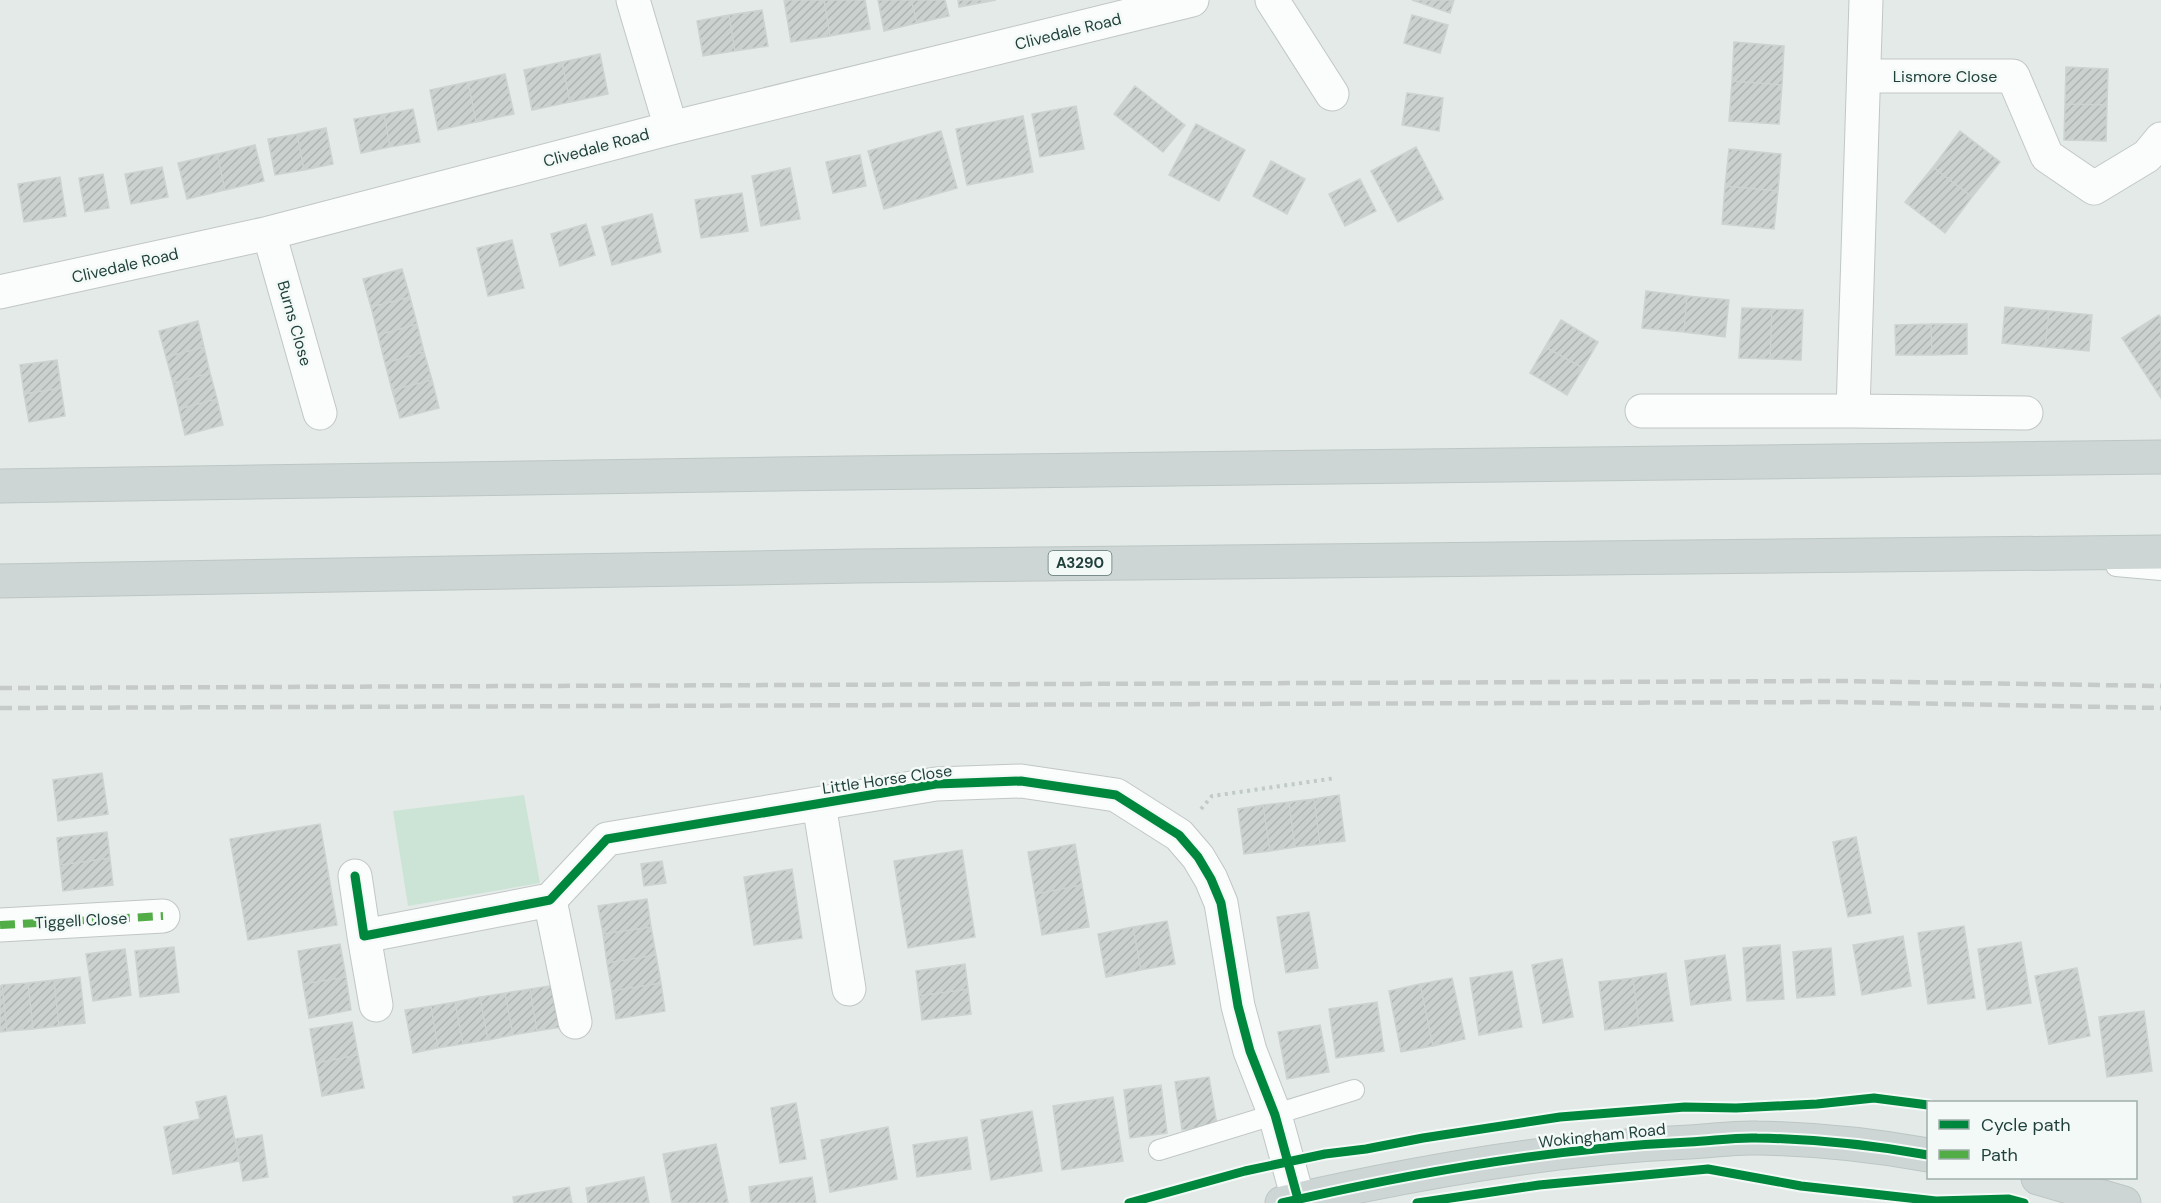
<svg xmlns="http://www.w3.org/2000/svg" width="2161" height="1203" font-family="'DM Sans',sans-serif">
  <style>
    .park { fill: #cce4d5 }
    .building { fill: url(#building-hatch); stroke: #cdd3d1; stroke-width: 1.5 }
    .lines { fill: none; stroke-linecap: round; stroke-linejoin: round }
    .lane-casing { stroke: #c1c7c5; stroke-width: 22 }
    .street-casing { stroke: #c1c7c5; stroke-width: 35 }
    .primary-casing { stroke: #bcc6c4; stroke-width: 35 }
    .path { stroke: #c0cac8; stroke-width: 4; stroke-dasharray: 3 4.5; stroke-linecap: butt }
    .lane { stroke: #fbfcfc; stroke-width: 20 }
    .street { stroke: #fbfcfc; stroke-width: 33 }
    .primary { stroke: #cdd6d4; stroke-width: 33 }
    .rail { stroke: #c6cbca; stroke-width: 4.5; stroke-dasharray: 12 6; stroke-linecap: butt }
    .quiet { stroke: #52ad46; stroke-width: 8; stroke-dasharray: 15 8; stroke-linecap: butt }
    .cycleway-casing { stroke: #f2f9f6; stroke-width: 13 }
    .cycleway { stroke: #00873e; stroke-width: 9 }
    .labels { text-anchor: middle; stroke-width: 5; stroke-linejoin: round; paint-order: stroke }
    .shield { fill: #f2f9f6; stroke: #5e7772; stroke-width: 1.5 }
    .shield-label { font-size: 15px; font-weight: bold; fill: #1f3f3a }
    .street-label { font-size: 16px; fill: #1f3f3a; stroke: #f2f9f6 }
  </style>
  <defs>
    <pattern id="building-hatch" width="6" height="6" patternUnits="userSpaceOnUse" patternTransform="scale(1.5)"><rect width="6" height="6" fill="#cad1cf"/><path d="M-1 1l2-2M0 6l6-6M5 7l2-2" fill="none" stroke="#adb4b2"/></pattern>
  </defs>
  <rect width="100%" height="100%" fill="#e4eae8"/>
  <path class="park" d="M 524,795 L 540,883 L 408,906 L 393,811 Z"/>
  <path class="building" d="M 784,0 L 824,0 L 830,36 L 791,42 Z
    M 824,0 L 865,0 L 870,29 L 830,36 Z
    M 878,0 L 911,0 L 917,23 L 884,31 Z
    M 911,0 L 945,0 L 949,16 L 917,23 Z
    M 958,0 L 996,0 L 959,7 Z
    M 1412,0 L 1454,0 L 1450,13 Z
    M 762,10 L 768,46 L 735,51 L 729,15 Z
    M 729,15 L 735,51 L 703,56 L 697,21 Z
    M 1412,15 L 1448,25 L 1440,53 L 1404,43 Z
    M 1734,42 L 1784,46 L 1782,85 L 1732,81 Z
    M 600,54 L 608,94 L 570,102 L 562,62 Z
    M 562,62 L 570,102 L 532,110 L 524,70 Z
    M 2066,67 L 2108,69 L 2107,105 L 2065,104 Z
    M 505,74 L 514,114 L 476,122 L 468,82 Z
    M 1732,81 L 1782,85 L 1779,124 L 1729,121 Z
    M 468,82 L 476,122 L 438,130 L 430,90 Z
    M 1135,86 L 1185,125 L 1163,152 L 1114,114 Z
    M 1407,93 L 1443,98 L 1439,131 L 1402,125 Z
    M 2065,104 L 2107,105 L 2106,141 L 2064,140 Z
    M 1076,106 L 1084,149 L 1040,157 L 1032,114 Z
    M 413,109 L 420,142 L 390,147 L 384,114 Z
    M 384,114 L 390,147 L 361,153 L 354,119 Z
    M 1023,116 L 1033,172 L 967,185 L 956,129 Z
    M 1196,124 L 1245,150 L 1219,201 L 1169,175 Z
    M 326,128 L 333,164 L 304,170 L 297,134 Z
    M 941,131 L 957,188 L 884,209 L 868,151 Z
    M 1960,131 L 2000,162 L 1972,197 L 1933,167 Z
    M 297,134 L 304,170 L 275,175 L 268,139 Z
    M 255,145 L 264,181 L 225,190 L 217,154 Z
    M 1416,147 L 1443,199 L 1398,222 L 1371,171 Z
    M 1729,149 L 1781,154 L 1778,191 L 1725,186 Z
    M 217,154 L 225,190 L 187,199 L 178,163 Z
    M 860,155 L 866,186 L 833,193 L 826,162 Z
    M 1271,161 L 1305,179 L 1287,214 L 1253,196 Z
    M 162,167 L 168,197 L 131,204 L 125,174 Z
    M 1933,167 L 1972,197 L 1945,233 L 1905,202 Z
    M 790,168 L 800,219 L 761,226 L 752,176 Z
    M 103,174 L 109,208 L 85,212 L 79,178 Z
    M 60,177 L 66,216 L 24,222 L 18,184 Z
    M 1360,179 L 1376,211 L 1345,226 L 1329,194 Z
    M 1725,186 L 1778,191 L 1774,229 L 1722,224 Z
    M 742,193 L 748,231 L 701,238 L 695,200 Z
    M 652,214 L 661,252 L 612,265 L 602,227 Z
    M 586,224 L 595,255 L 560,266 L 551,234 Z
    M 512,240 L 524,288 L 488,296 L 477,248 Z
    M 402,269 L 410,297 L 371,307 L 363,279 Z
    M 1646,291 L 1687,296 L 1684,332 L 1642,328 Z
    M 1687,296 L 1729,300 L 1725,337 L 1684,332 Z
    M 410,297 L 417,324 L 378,335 L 371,307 Z
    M 2005,307 L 2049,311 L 2045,347 L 2002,343 Z
    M 1742,308 L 1772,309 L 1770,359 L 1739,358 Z
    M 1772,309 L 1803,310 L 1801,360 L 1770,359 Z
    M 2049,311 L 2092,315 L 2089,351 L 2045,347 Z
    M 2159,315 L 2161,318 L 2161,398 L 2122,338 Z
    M 1561,320 L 1598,342 L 1583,368 L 1545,347 Z
    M 198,321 L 204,347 L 166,357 L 159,331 Z
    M 417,324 L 424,352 L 385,363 L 378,335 Z
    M 1931,324 L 1932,355 L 1896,355 L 1895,325 Z
    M 1931,324 L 1967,324 L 1967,354 L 1932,355 Z
    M 204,347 L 210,373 L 173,383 L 166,357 Z
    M 1545,347 L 1583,368 L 1567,395 L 1530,373 Z
    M 424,352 L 432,380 L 392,390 L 385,363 Z
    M 57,360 L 61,388 L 24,394 L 20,365 Z
    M 210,373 L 217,399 L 179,409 L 173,383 Z
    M 432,380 L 439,408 L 400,418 L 392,390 Z
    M 61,388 L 65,416 L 29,422 L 24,394 Z
    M 217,399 L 223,425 L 185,435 L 179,409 Z
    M 102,773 L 108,814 L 58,821 L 53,780 Z
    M 1339,795 L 1345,841 L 1320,844 L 1314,799 Z
    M 1314,799 L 1320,844 L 1295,847 L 1289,802 Z
    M 1289,802 L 1295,847 L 1270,851 L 1263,805 Z
    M 1263,805 L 1270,851 L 1244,854 L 1238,809 Z
    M 320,824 L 337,925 L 248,940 L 230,839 Z
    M 107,832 L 110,858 L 60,865 L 57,838 Z
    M 1856,837 L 1871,913 L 1848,917 L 1833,842 Z
    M 1075,844 L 1082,885 L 1035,894 L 1028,852 Z
    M 962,850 L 975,937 L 908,948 L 894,861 Z
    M 110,858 L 113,885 L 63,891 L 60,865 Z
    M 662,861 L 666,883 L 644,886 L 641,864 Z
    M 792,869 L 802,938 L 754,945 L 744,877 Z
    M 1082,885 L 1089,927 L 1042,935 L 1035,894 Z
    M 647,899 L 651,927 L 603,934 L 598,906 Z
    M 1309,912 L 1318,968 L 1286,973 L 1277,917 Z
    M 1167,921 L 1175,964 L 1141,970 L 1133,927 Z
    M 1964,926 L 1975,998 L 1928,1004 L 1918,933 Z
    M 651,927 L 656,955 L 607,963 L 603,934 Z
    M 1133,927 L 1141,970 L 1106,977 L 1098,934 Z
    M 1903,936 L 1911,986 L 1862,995 L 1853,945 Z
    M 2021,942 L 2031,1003 L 1987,1010 L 1978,949 Z
    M 340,944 L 346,977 L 303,984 L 298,951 Z
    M 1780,945 L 1784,999 L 1747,1001 L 1743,948 Z
    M 174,947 L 179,992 L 140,997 L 135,951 Z
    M 1831,948 L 1835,995 L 1797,998 L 1793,952 Z
    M 125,949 L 131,995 L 93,1001 L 86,954 Z
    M 656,955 L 661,983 L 612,991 L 607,963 Z
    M 1725,955 L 1731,1000 L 1691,1005 L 1685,961 Z
    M 1562,959 L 1573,1017 L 1543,1023 L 1532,965 Z
    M 965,964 L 968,989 L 919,996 L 916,971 Z
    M 2077,968 L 2090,1036 L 2049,1044 L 2035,976 Z
    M 1512,971 L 1522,1027 L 1479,1035 L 1470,978 Z
    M 1666,973 L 1673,1021 L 1639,1025 L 1633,978 Z
    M 80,977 L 85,1023 L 59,1026 L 54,980 Z
    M 346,977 L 351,1010 L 309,1018 L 303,984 Z
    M 1452,978 L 1465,1039 L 1433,1046 L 1420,984 Z
    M 1633,978 L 1639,1025 L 1605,1030 L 1599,982 Z
    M 54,980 L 59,1026 L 33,1029 L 28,983 Z
    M 28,983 L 33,1029 L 7,1031 L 2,985 Z
    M 661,983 L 665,1011 L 616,1019 L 612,991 Z
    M 1420,984 L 1433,1046 L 1401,1052 L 1389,991 Z
    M 2,985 L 7,1031 L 0,1032 L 0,986 Z
    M 555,985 L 563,1027 L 537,1031 L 530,989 Z
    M 530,989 L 537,1031 L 513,1035 L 505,993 Z
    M 968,989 L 971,1014 L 922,1020 L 919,996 Z
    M 505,993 L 513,1035 L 488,1040 L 480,997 Z
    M 480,997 L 488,1040 L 463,1044 L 455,1002 Z
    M 455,1002 L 463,1044 L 438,1048 L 431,1006 Z
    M 1377,1002 L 1384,1051 L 1336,1058 L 1329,1009 Z
    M 431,1006 L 438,1048 L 413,1053 L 405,1010 Z
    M 2144,1011 L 2152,1071 L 2107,1077 L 2099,1017 Z
    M 352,1022 L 358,1055 L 316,1063 L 310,1029 Z
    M 1320,1025 L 1329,1072 L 1287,1079 L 1278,1032 Z
    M 358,1055 L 364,1088 L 322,1096 L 316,1063 Z
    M 1209,1077 L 1217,1125 L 1182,1130 L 1175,1082 Z
    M 1161,1085 L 1167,1133 L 1130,1138 L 1124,1090 Z
    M 226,1096 L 239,1161 L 173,1174 L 164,1127 L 200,1119 L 196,1102 Z
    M 1113,1097 L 1123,1161 L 1062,1170 L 1053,1106 Z
    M 796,1103 L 806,1159 L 780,1163 L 771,1108 Z
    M 1032,1111 L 1042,1171 L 991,1180 L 981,1120 Z
    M 888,1127 L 897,1179 L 830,1192 L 821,1140 Z
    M 262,1135 L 268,1177 L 243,1181 L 236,1139 Z
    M 967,1137 L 971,1169 L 917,1177 L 913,1145 Z
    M 716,1144 L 728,1203 L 672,1203 L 663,1154 Z
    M 644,1177 L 649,1203 L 588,1203 L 586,1188 Z
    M 812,1177 L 816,1203 L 751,1203 L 749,1187 Z
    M 569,1187 L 572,1203 L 514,1203 L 513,1197 Z"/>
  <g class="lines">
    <g class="lane-casing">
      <path id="lane" d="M 2116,566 L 2161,570
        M 1159,1150 L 1354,1090"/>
    </g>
    <g class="street-casing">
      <path id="street" d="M 633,0 L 671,128
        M 1272,0 L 1332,94
        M 1866,0 L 1853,411 L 2026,413
        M 1864,76 L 2013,76 L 2047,156 L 2094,188 L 2147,156 L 2161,139
        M 269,233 L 320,413
        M 0,292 L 269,233 L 671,128 L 1192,0
        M 1642,411 L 1853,411
        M 819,804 L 849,989
        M 355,876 L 364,936 L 550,900 L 607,839 L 936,784 L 1021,781 L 1116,795 L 1179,835 L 1198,857 L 1211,879 L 1221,903 L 1238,1006 L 1250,1051 L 1275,1115 L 1298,1199
        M 550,900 L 575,1022
        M 0,925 L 163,916
        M 364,936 L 376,1005"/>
    </g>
    <g class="primary-casing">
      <path id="primary" d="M 0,486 L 849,473 L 2161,457
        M 0,581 L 858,566 L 2161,552
        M 2038,1178 L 2124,1203
        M 1282,1203 C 1416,1172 1552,1148 1689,1142 C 1712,1141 1735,1137 1757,1138 C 1815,1139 1872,1145 1928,1155"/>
    </g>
    <path class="path" d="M 1201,809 L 1212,796 L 1336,778"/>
    <use href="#lane" class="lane"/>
    <use href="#street" class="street"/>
    <use href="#primary" class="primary"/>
    <path class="rail" d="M 0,688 L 1842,681 L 2161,686
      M 0,708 L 1841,702 L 2161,708"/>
    <path class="quiet" d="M 0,925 L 163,916"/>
    <g class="cycleway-casing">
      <path id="cycleway" d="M 355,876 L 364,936 L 550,900 L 607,839 L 936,784 L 1021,781 L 1116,795 L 1179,835 L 1198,857 L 1211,879 L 1221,903 L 1238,1006 L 1250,1051 L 1275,1115 L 1298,1199
        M 1129,1203 L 1245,1171 L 1325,1154 L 1366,1149 L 1423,1138 L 1560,1117 L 1685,1107 L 1736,1108 L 1817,1104 L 1874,1098 L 1928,1105
        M 1282,1203 C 1416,1172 1552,1148 1689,1142 C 1712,1141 1735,1137 1757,1138 C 1815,1139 1872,1145 1928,1155
        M 1417,1203 L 1539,1185 L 1708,1169 L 1801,1186 L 1936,1201 L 2009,1199 L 2024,1203"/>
    </g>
    <use href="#cycleway" class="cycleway"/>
  </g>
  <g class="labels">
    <rect class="shield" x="1048.5" y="551" width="63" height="24" rx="4.5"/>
    <g class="shield-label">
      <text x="1080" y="568">A3290</text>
    </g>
    <g class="street-label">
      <text transform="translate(1068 31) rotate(-14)" y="6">Clivedale Road</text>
      <text x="1945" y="82">Lismore Close</text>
      <text transform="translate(596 147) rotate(-15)" y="6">Clivedale Road</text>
      <text transform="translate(125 265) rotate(-13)" y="6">Clivedale Road</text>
      <text transform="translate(295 323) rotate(74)" y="6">Burns Close</text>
      <text transform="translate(887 779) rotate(-8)" y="6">Little Horse Close</text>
      <text transform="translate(81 920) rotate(-3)" y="6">Tiggell Close</text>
      <text transform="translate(1602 1135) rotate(-6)" y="6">Wokingham Road</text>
    </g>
  </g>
  <rect x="1927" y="1101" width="210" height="78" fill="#f2f9f6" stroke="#9eafab" stroke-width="1.5"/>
  <rect x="1939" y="1120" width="30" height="9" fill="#00873e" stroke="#9eafab" stroke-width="1.5"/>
  <text x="1981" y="1131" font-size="18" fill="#1f3f3a">Cycle path</text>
  <rect x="1939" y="1150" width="30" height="9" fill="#52ad46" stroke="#9eafab" stroke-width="1.5"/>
  <text x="1981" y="1161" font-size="18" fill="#1f3f3a">Path</text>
</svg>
